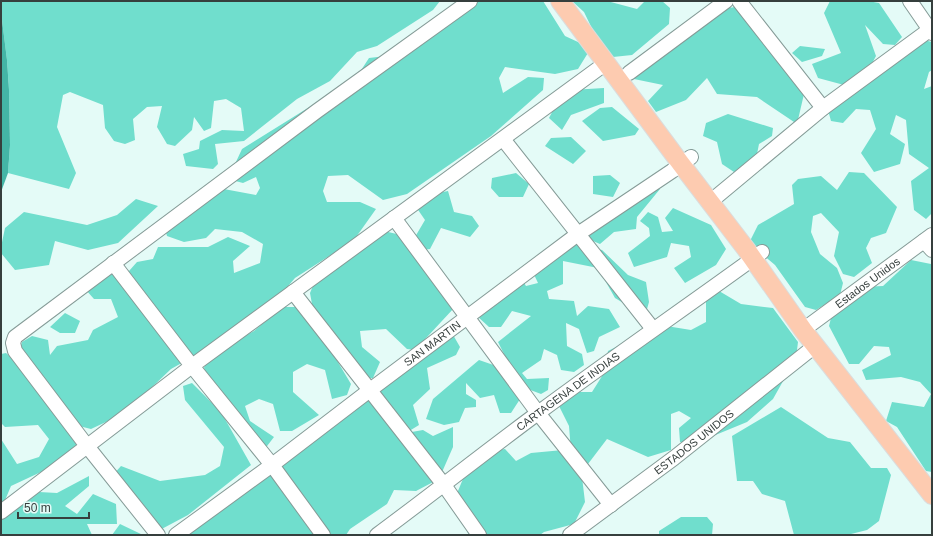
<svg xmlns="http://www.w3.org/2000/svg" width="933" height="536" font-family="Arial,sans-serif">
  <style>
    .forest { fill: #70decd }
    .water { fill: #44b5a6 }
    .lines { fill: none; stroke-linecap: round; stroke-linejoin: round }
    .minor-casing { stroke: #859b97; stroke-width: 16 }
    .major-casing { stroke: #dbdcdc; stroke-width: 20 }
    .minor { stroke: #fff; stroke-width: 14 }
    .major { stroke: #fdcbb0; stroke-width: 18 }
    .labels { text-anchor: middle; stroke-width: 3; stroke-linejoin: round; paint-order: stroke }
    .street-label { font-size: 11px; fill: #363f3d; stroke: #e4fbf7 }
  </style>
  <rect width="100%" height="100%" fill="#e4fbf7"/>
  <path class="forest" d="M 1,1 L 440,1 L 433,10 L 377,46 L 357,52 L 330,81 L 297,99 L 244,141 L 215,144 L 218,164 L 213,169 L 186,166 L 183,154 L 199,149 L 200,141 L 222,130 L 244,131 L 241,108 L 226,99 L 214,101 L 211,128 L 204,131 L 194,117 L 192,130 L 175,146 L 167,144 L 157,127 L 162,106 L 147,107 L 133,119 L 135,140 L 125,144 L 114,141 L 105,128 L 103,105 L 70,92 L 63,95 L 57,127 L 76,173 L 69,189 L 8,173 L 10,145 L 9,90 L 7,60 L 1,12 Z
    M 460,1 L 543,1 L 565,36 L 591,48 L 578,69 L 555,74 L 505,67 L 499,78 L 503,93 L 528,77 L 544,78 L 543,90 L 491,136 L 407,194 L 383,200 L 348,175 L 328,176 L 323,191 L 327,202 L 360,202 L 376,209 L 354,240 L 295,278 L 260,319 L 171,369 L 125,413 L 91,429 L 71,424 L 18,357 L 22,342 L 32,336 L 48,340 L 50,355 L 57,346 L 88,340 L 93,330 L 118,317 L 111,299 L 94,299 L 86,290 L 100,272 L 129,271 L 137,262 L 153,259 L 158,247 L 208,247 L 228,237 L 250,246 L 233,261 L 234,273 L 260,263 L 263,244 L 242,232 L 215,229 L 206,238 L 184,242 L 167,236 L 164,225 L 213,187 L 256,195 L 260,188 L 256,177 L 243,183 L 228,179 L 242,149 L 356,78 L 369,58 L 386,56 Z
    M 572,1 L 607,1 L 637,9 L 645,1 L 662,1 L 670,8 L 669,24 L 632,55 L 613,57 L 601,47 L 584,12 Z
    M 830,1 L 868,1 L 879,3 L 902,37 L 895,45 L 883,44 L 865,25 L 876,56 L 868,71 L 844,85 L 818,78 L 812,64 L 841,53 L 824,13 Z
    M 735,7 L 804,94 L 797,124 L 757,97 L 717,94 L 707,78 L 686,100 L 656,112 L 648,101 L 663,85 L 634,79 L 631,73 L 703,12 Z
    M 924,40 L 932,42 L 932,70 L 929,72 L 924,89 L 932,86 L 932,213 L 926,219 L 914,210 L 911,181 L 929,168 L 909,154 L 906,120 L 896,115 L 890,134 L 905,144 L 900,164 L 874,172 L 861,153 L 876,129 L 870,110 L 856,109 L 843,123 L 831,121 L 828,110 Z
    M 800,46 L 825,49 L 822,56 L 802,62 L 792,53 Z
    M 604,88 L 604,103 L 571,115 L 562,130 L 549,118 L 560,97 L 571,90 Z
    M 612,107 L 639,129 L 635,135 L 603,141 L 582,121 L 600,108 Z
    M 728,114 L 773,128 L 772,136 L 759,144 L 756,159 L 734,172 L 722,164 L 717,142 L 703,136 L 706,123 Z
    M 571,137 L 586,151 L 573,164 L 545,146 L 551,138 Z
    M 849,172 L 864,173 L 897,207 L 886,233 L 871,238 L 866,248 L 872,263 L 854,277 L 843,274 L 834,256 L 839,232 L 821,213 L 813,216 L 811,232 L 820,254 L 837,268 L 843,283 L 840,295 L 816,310 L 805,307 L 775,265 L 749,243 L 758,225 L 794,204 L 792,185 L 798,179 L 821,176 L 837,190 Z
    M 516,173 L 529,184 L 523,197 L 499,197 L 491,188 L 492,178 Z
    M 610,175 L 620,183 L 613,197 L 593,194 L 593,176 Z
    M 650,184 L 660,189 L 637,217 L 636,229 L 614,232 L 600,244 L 586,238 L 598,213 L 618,216 L 627,208 Z
    M 448,191 L 454,212 L 472,216 L 479,226 L 470,237 L 441,228 L 430,249 L 422,250 L 415,237 L 425,220 L 414,204 L 423,196 Z
    M 136,199 L 158,206 L 118,243 L 88,250 L 55,241 L 49,265 L 15,270 L 1,253 L 1,247 L 5,228 L 24,212 L 87,225 L 117,215 Z
    M 673,208 L 711,225 L 726,249 L 716,265 L 685,283 L 674,268 L 691,257 L 689,246 L 671,243 L 667,257 L 634,267 L 628,253 L 650,236 L 649,228 L 640,221 L 648,212 L 658,217 L 662,232 L 673,231 L 665,218 Z
    M 384,231 L 405,236 L 454,308 L 415,350 L 407,349 L 386,329 L 360,331 L 362,347 L 380,362 L 373,378 L 357,380 L 314,315 L 310,293 L 315,281 Z
    M 563,242 L 602,250 L 628,275 L 646,282 L 649,302 L 647,309 L 635,310 L 615,298 L 598,268 L 563,261 L 563,284 L 547,291 L 549,299 L 574,301 L 577,316 L 588,306 L 609,309 L 620,327 L 599,337 L 594,351 L 587,353 L 579,329 L 566,323 L 567,346 L 582,354 L 584,365 L 574,372 L 561,370 L 557,355 L 544,349 L 541,360 L 522,373 L 527,379 L 549,378 L 548,390 L 541,394 L 520,386 L 498,342 L 531,316 L 512,311 L 501,327 L 489,327 L 477,316 L 520,276 L 526,286 L 538,283 L 530,266 Z
    M 911,260 L 931,264 L 932,266 L 932,472 L 926,471 L 897,427 L 886,421 L 892,402 L 924,407 L 931,394 L 920,382 L 901,377 L 866,380 L 862,370 L 891,355 L 889,347 L 874,346 L 859,364 L 849,364 L 829,326 L 833,310 L 862,287 L 883,286 Z
    M 714,288 L 741,304 L 773,308 L 798,342 L 796,358 L 773,399 L 747,422 L 696,443 L 680,442 L 679,428 L 691,418 L 679,411 L 671,414 L 671,450 L 648,457 L 607,439 L 588,464 L 580,464 L 571,451 L 569,426 L 559,406 L 568,392 L 592,392 L 604,373 L 608,351 L 660,325 L 691,330 L 706,322 L 706,301 Z
    M 282,307 L 305,307 L 351,384 L 347,395 L 332,399 L 325,370 L 307,364 L 293,372 L 293,392 L 319,415 L 292,431 L 280,431 L 273,404 L 259,399 L 245,406 L 250,421 L 274,437 L 264,450 L 211,390 L 204,368 L 208,356 L 254,331 Z
    M 65,313 L 80,321 L 75,333 L 60,333 L 50,327 Z
    M 452,333 L 460,347 L 456,355 L 427,368 L 430,389 L 413,405 L 419,425 L 406,433 L 423,430 L 433,436 L 453,427 L 453,447 L 439,479 L 416,491 L 394,490 L 387,504 L 350,529 L 346,535 L 168,535 L 168,534 L 224,498 L 239,479 L 282,458 L 335,421 L 345,400 L 374,400 L 386,375 Z
    M 6,353 L 16,362 L 78,443 L 56,465 L 11,486 L 3,505 L 1,507 L 1,439 L 17,464 L 39,457 L 49,439 L 38,425 L 5,427 L 1,423 L 1,354 Z
    M 479,360 L 511,371 L 522,396 L 511,413 L 500,413 L 494,395 L 480,398 L 466,383 L 466,394 L 476,400 L 476,407 L 465,408 L 459,422 L 444,425 L 426,419 L 433,399 Z
    M 192,383 L 221,412 L 251,465 L 188,515 L 156,532 L 112,476 L 121,466 L 160,481 L 205,475 L 220,466 L 224,447 L 185,400 L 183,386 Z
    M 781,407 L 828,438 L 850,442 L 871,468 L 887,468 L 891,475 L 879,521 L 867,530 L 847,535 L 794,535 L 785,501 L 762,494 L 753,481 L 737,481 L 732,436 Z
    M 505,449 L 516,461 L 531,453 L 563,450 L 582,477 L 585,502 L 574,524 L 544,532 L 540,535 L 469,535 L 453,503 L 465,474 L 497,450 Z
    M 89,476 L 89,486 L 65,506 L 77,514 L 93,494 L 116,504 L 117,524 L 87,524 L 92,535 L 1,535 L 1,514 L 21,491 L 57,493 Z
    M 681,517 L 707,517 L 713,524 L 712,535 L 659,535 L 659,531 Z
    M 120,524 L 143,535 L 112,535 Z"/>
  <path class="water" d="M 1,12 L 7,60 L 9,90 L 10,145 L 8,173 L 1,192 Z"/>
  <g class="lines">
    <g class="minor-casing">
      <g id="minor">
        <path d="M 739,1 L 823,108"/>
        <path d="M 910,1 L 932,33"/>
        <path d="M 629,73 L 726,1"/>
        <path d="M 503,139 L 653,329"/>
        <path d="M 710,202 L 823,108 L 932,28"/>
        <path d="M 394,218 L 538,413 L 611,505"/>
        <path d="M 924,241 L 932,250"/>
        <path d="M 113,263 L 192,366 L 272,465 L 323,535"/>
        <path d="M 293,292 L 444,485 L 479,535"/>
        <path id="s1" d="M 803,330 L 932,235"/>
        <path d="M 1,512 L 192,366 L 606,63"/>
        <path d="M 158,535 L 87,446 L 15,351 L 13,343 L 15,337 L 317,111 L 470,1"/>
        <path id="s2" d="M 176,535 L 272,465 L 370,390 L 578,234 L 672,171 L 691,157"/>
        <path id="s3" d="M 377,535 C 431,495 484,453 538,413 C 612,358 688,306 762,252"/>
        <path id="s4" d="M 570,535 L 674,458 L 815,346"/>
      </g>
    </g>
    <g class="major-casing">
      <path id="major" d="M 560,1 L 681,164 L 746,249 L 803,330 L 932,495"/>
    </g>
    <use href="#minor" class="minor"/>
    <use href="#major" class="major"/>
  </g>
  <g class="labels">
    <g class="street-label">
      <text dy="4" stroke="none"><textPath href="#s1" startOffset="80">Estados Unidos</textPath></text>
      <text dy="4" stroke="none"><textPath href="#s2" startOffset="320">SAN MARTIN</textPath></text>
      <text dy="4" stroke="none"><textPath href="#s3" startOffset="239">CARTAGENA DE INDIAS</textPath></text>
      <text dy="4" stroke="none"><textPath href="#s4" startOffset="155">ESTADOS UNIDOS</textPath></text>
    </g>
  </g>
  <rect width="933" height="536" fill="none" stroke="#363f3d" stroke-width="4"/>
  <path d="M18 512v6h71v-6" fill="none" stroke="#363f3d" stroke-width="2"/>
  <text x="24" y="512" font-size="12" fill="#363f3d" stroke="#e4fbf7" stroke-width="3" paint-order="stroke">50 m</text>
</svg>
